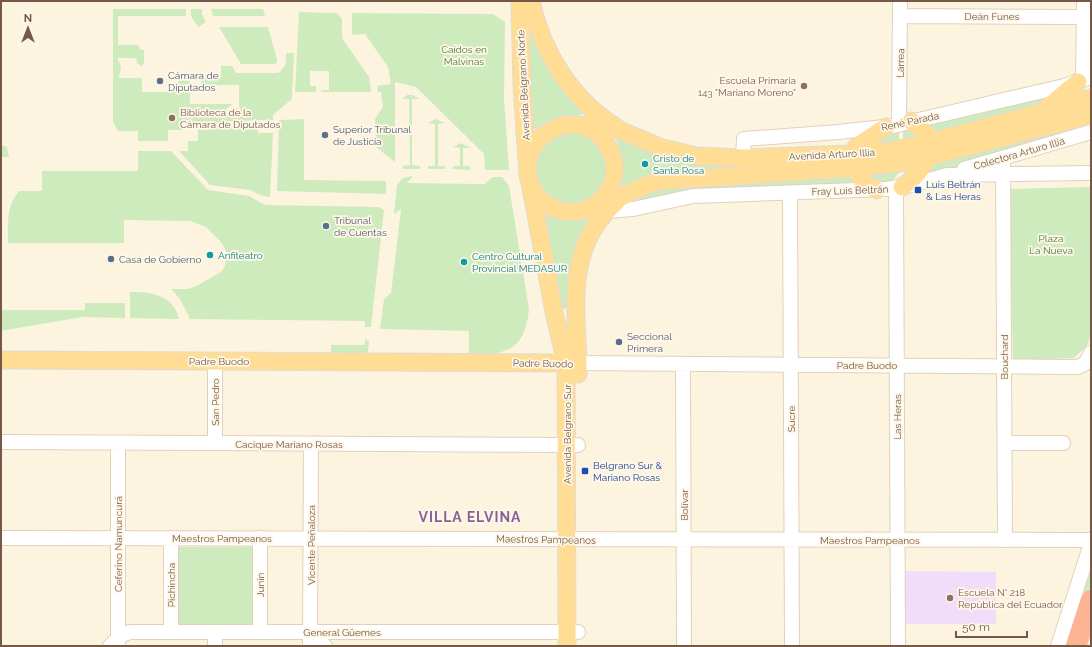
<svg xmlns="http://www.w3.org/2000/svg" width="1092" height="647" font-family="Raleway,sans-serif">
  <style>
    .education { fill: #f1ddf9 }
    .green { fill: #ceebbe }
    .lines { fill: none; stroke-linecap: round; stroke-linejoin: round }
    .minor-casing { stroke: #e2d0bb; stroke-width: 16 }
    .major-casing { stroke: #e1dad6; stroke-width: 19 }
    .highway-casing { stroke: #e1dad6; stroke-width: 22 }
    .minor { stroke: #fff; stroke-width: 14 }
    .major { stroke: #ffdd95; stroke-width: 17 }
    .highway { stroke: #fcb493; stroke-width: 20 }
    .service-dot { fill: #5c6f8a; stroke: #fff7e7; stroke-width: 1.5 }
    .education-dot { fill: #8d6e63; stroke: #fff7e7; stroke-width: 1.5 }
    .culture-dot { fill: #0f9aa8; stroke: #fff7e7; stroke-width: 1.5 }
    .transit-dot { fill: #1a4fb4; stroke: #fff7e7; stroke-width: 1.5 }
    .labels { text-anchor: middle; stroke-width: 3.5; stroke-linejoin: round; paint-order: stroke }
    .street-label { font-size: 10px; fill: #755946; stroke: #fff7e7 }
    .park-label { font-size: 10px; fill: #4c7c3d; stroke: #fff7e7 }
    .service-label { font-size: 10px; fill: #4e5e75; stroke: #fff7e7; text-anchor: start }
    .education-label { font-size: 10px; fill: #785e54; stroke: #fff7e7; text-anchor: start }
    .culture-label { font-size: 10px; fill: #0d838f; stroke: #fff7e7; text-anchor: start }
    .transit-label { font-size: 10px; fill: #164399; stroke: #fff7e7; text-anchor: start }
    .district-label { font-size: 14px; font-weight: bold; letter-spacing: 1px; fill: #896199; stroke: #fff7e7 }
  </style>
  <rect width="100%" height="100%" fill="#fdf4e0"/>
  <path class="education" d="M 904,571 L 996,572 L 996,624 L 904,624 Z"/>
  <path class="green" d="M 113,9 L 186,9 L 186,16 L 118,16 L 118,45 L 138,45 L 141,50 L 144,50 L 144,63 L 142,66 L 136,63 L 138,63 L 135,58 L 117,58 L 121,66 L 119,78 L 142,78 L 142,92 L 175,92 L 178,89 L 178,78 L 190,78 L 190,104 L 233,104 L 226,109 L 228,113 L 237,108 L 240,114 L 242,113 L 239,107 L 239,85 L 201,85 L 201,78 L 221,78 L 221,66 L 232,66 L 236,73 L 278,73 C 286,68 287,62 286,53 L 294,53 L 292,99 L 273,115 L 273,120 C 242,120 213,123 182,123 L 182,130 L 168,130 L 168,141 L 138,141 L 138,131 L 118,131 L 113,122 Z
    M 191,9 L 202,9 L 202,15 L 206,22 L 198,27 L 191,16 Z
    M 211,9 L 263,9 L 265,16 L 213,16 Z
    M 299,12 L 337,13 L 342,19 L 342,38 L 369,77 L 371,92 L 321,92 L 321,90 L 329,90 L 329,71 L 310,71 L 310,86 L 316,86 L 316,92 L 295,92 Z
    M 352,13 L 493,14 L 505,22 L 504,98 L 509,170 L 485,170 L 484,154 L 416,87 L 395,82 L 395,162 L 376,147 L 375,119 L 383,107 L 381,92 L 378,92 L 377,86 L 391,84 L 388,67 L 365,34 L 352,35 Z
    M 525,14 L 559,84 L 583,112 L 582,115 C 564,116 551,117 536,129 L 533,128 Z
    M 219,27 L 268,27 L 277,59 L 277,63 L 273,64 L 241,64 Z
    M 1058,91 L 1047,104 L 939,133 L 932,132 L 922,123 Z
    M 407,95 L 413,95 L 419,99 L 412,99 L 412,165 L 420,166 L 420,169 L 403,169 L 403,166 L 410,165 L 409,99 L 402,99 Z
    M 304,119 L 304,180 L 386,181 L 386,194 L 277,191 L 279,120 Z
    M 436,119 L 445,123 L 438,124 L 438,166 L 445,166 L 445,169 L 428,169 L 428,166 L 435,166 L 435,124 L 428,123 Z
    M 1091,120 L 1091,128 L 919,180 L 931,164 Z
    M 903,126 L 910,126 L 923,138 L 893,145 L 864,147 L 888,130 L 899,127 L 899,141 L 903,141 Z
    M 198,127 L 258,127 L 258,133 L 273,133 L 270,197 L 262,196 L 250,190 L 210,185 L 179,151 L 188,151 L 188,141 L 198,141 Z
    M536 168a35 35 0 1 1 70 0a35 35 0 1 1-70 0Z
    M 617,137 L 666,157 L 695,163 L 844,163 L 669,171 L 659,173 L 619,188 L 622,158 L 616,139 Z
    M 461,143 L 470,148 L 463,148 L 463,166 L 470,166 L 470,170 L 453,169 L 453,166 L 460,166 L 460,148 L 453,147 Z
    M 1,145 L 7,147 L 9,157 L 1,157 Z
    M 138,151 L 171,151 L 208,190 L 249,196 L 265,205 L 379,207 L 384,210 L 371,327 L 365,327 L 365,321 L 190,319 L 180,299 L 171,289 L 188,289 L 198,285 L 221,272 L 225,266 L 226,257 L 226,251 L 221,242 L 206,227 L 190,221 L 124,220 L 124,243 L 8,243 C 8,224 6,206 19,191 L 42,191 L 42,171 L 138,171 Z
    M 914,167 L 909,175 L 903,171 L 900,171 L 890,184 L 876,186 L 861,173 Z
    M 847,173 L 862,185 L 629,205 L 641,196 L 660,187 Z
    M 413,176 L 407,183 L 485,184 L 492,177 L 502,177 L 509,186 L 529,309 C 525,351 506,355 469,355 L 469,331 L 380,329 L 384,299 L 391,293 L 401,209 L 394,214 L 397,185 L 403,178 Z
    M 1091,187 L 1091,334 L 1087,346 L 1074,358 L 1013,360 L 1009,189 Z
    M 548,214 L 567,220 L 587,218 L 589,220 L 568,306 L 565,309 L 561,309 L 545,216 Z
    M 130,292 C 151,292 173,294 179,319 L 130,318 Z
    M 85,303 L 125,303 L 125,318 L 82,317 L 1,331 L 1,310 L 85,310 Z
    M 365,338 L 369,342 L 368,352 L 365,355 L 331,355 L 331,345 L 365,345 Z
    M 178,547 L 252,547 L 252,627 L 178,627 Z
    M 1091,559 L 1091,584 L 1069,646 L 1062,646 Z"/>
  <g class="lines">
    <g class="minor-casing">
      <path id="minor" d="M 900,16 L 1084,17
        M 1083,80 L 1084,1
        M 899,124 L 900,1
        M 743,158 L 744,139 L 838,132 L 893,126 L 1064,86 L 1091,77
        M 1003,158 L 1005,540
        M 964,169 L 1091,132
        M 896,188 L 898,646
        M 790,193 L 792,646
        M 608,211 L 633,209 L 693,196 L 886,189 L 912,185 L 947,175 L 1091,173
        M 215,361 L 215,443
        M 578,363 L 1078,367 L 1086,363 L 1091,353
        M 683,364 L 684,646
        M 1,442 L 578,445
        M 1005,443 L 1063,443
        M 1,538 L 1091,540
        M 171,632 L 171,538
        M 260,632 L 260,538
        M 310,632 L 325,646
        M 118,644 L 118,443
        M 110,646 L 122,635 L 130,632 L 578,632
        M 215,646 L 215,632
        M 310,646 L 311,444
        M 1058,646 L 1091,544"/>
    </g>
    <g class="major-casing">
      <path id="major" d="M 520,1 L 522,86 L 527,161
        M 531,1 C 542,52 571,99 616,127
        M 1048,107 L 1078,82
        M 584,125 L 617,129 L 662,148 L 697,156 L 743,158 L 852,154 L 888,151 L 918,145 L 1048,111 L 1091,98
        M 902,187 C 916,178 937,154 927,136 C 924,130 916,125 911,121
        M 531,188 L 554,312 L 566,363 L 567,646
        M 876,190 L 863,182 L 850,160 L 856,147 L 886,127
        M 584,210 C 648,183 599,98 547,133 C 537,139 530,150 528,162 C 526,176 531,189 540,199 C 574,233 624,191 658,181 L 854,168 L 908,162 L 1091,115
        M 1,360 L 578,363
        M 578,374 C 578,311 562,251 616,202"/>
    </g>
    <g class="highway-casing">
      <path id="highway" d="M 1076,646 L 1091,600"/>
    </g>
    <use href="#minor" class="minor"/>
    <use href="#major" class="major"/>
    <use href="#highway" class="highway"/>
  </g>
  <g class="service-dot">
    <circle cx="160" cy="81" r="4"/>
    <circle cx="325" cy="135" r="4"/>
    <circle cx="326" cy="226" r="4"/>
    <circle cx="111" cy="259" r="4"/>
    <circle cx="619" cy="342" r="4"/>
  </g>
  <g class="education-dot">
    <circle cx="804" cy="86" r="4"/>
    <circle cx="172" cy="118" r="4"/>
    <circle cx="950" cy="598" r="4"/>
  </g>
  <g class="culture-dot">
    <circle cx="645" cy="164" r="4"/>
    <circle cx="210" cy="255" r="4"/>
    <circle cx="464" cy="262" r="4"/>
  </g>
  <g class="transit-dot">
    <rect x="914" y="186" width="8" height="8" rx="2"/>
    <rect x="581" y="467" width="8" height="8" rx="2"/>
  </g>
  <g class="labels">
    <g class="street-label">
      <text x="992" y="20">Deán Funes</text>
      <text transform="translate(900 63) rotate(-89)" y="4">Larrea</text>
      <text transform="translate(523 85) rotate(-93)" y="4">Avenida Belgrano Norte</text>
      <text transform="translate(910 121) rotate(-12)" y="4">René Parada</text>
      <text transform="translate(1019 153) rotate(-16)" y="4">Colectora Arturo Illia</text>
      <text transform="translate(832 154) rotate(-3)" y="4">Avenida Arturo Illia</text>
      <text transform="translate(850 190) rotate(-2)" y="4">Fray Luis Beltrán</text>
      <text transform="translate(1004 357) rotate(-90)" y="4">Bouchard</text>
      <text x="219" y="365">Padre Buodo</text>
      <text transform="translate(543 363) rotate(1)" y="4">Padre Buodo</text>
      <text x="867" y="369">Padre Buodo</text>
      <text transform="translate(215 402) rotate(-90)" y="4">San Pedro</text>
      <text transform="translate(897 417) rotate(-90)" y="4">Las Heras</text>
      <text transform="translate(791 419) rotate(-90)" y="4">Sucre</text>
      <text transform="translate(567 434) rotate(-90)" y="4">Avenida Belgrano Sur</text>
      <text x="289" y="448">Cacique Mariano Rosas</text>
      <text transform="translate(684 505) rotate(-90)" y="4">Bolívar</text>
      <text x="222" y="542">Maestros Pampeanos</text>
      <text transform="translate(546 539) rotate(1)" y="4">Maestros Pampeanos</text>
      <text x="870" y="544">Maestros Pampeanos</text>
      <text transform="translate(118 544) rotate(-90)" y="4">Ceferino Namuncurá</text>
      <text transform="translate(311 545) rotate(-90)" y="4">Vicente Peñaloza</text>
      <text transform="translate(171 585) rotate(-90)" y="4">Pichincha</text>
      <text transform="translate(260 585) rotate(-90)" y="4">Junín</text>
      <text x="342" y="636">General Güemes</text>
    </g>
    <g class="park-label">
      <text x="464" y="53">Caídos en<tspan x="464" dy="12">Malvinas</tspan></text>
      <text x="1051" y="242">Plaza<tspan x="1051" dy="12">La Nueva</tspan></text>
    </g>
    <g class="service-label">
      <text x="168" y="79">Cámara de<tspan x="168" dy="12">Diputados</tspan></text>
      <text x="333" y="133">Superior Tribunal<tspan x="333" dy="12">de Justicia</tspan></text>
      <text x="334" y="224">Tribunal<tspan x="334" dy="12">de Cuentas</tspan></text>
      <text x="119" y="263">Casa de Gobierno</text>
      <text x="627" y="340">Seccional<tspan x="627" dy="12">Primera</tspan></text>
    </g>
    <g class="education-label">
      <text x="796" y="84" text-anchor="end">Escuela Primaria<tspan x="796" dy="12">143 "Mariano Moreno"</tspan></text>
      <text x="180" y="116">Biblioteca de la<tspan x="180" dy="12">Cámara de Diputados</tspan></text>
      <text x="958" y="596">Escuela N° 218<tspan x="958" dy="12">República del Ecuador</tspan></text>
    </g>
    <g class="culture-label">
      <text x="653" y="162">Cristo de<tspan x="653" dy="12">Santa Rosa</tspan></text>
      <text x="218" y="259">Anfiteatro</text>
      <text x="472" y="260">Centro Cultural<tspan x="472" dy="12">Provincial MEDASUR</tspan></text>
    </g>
    <g class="transit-label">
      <text x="926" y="188">Luis Beltrán<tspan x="926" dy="12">&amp; Las Heras</tspan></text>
      <text x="593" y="469">Belgrano Sur &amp;<tspan x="593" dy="12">Mariano Rosas</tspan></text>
    </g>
    <g class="district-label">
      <text x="470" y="522">VILLA ELVINA</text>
    </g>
  </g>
  <rect width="1092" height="647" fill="none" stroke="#755946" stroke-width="4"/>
  <g transform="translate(28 28)" stroke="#fff7e7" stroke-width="3" paint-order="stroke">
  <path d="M0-3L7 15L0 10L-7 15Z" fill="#755946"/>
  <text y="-6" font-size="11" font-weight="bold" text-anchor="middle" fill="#755946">N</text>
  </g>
  <path d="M956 631v6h71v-6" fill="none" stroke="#755946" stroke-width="2"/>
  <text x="962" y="631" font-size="12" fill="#755946" stroke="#fff7e7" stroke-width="3" paint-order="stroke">50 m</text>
</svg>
